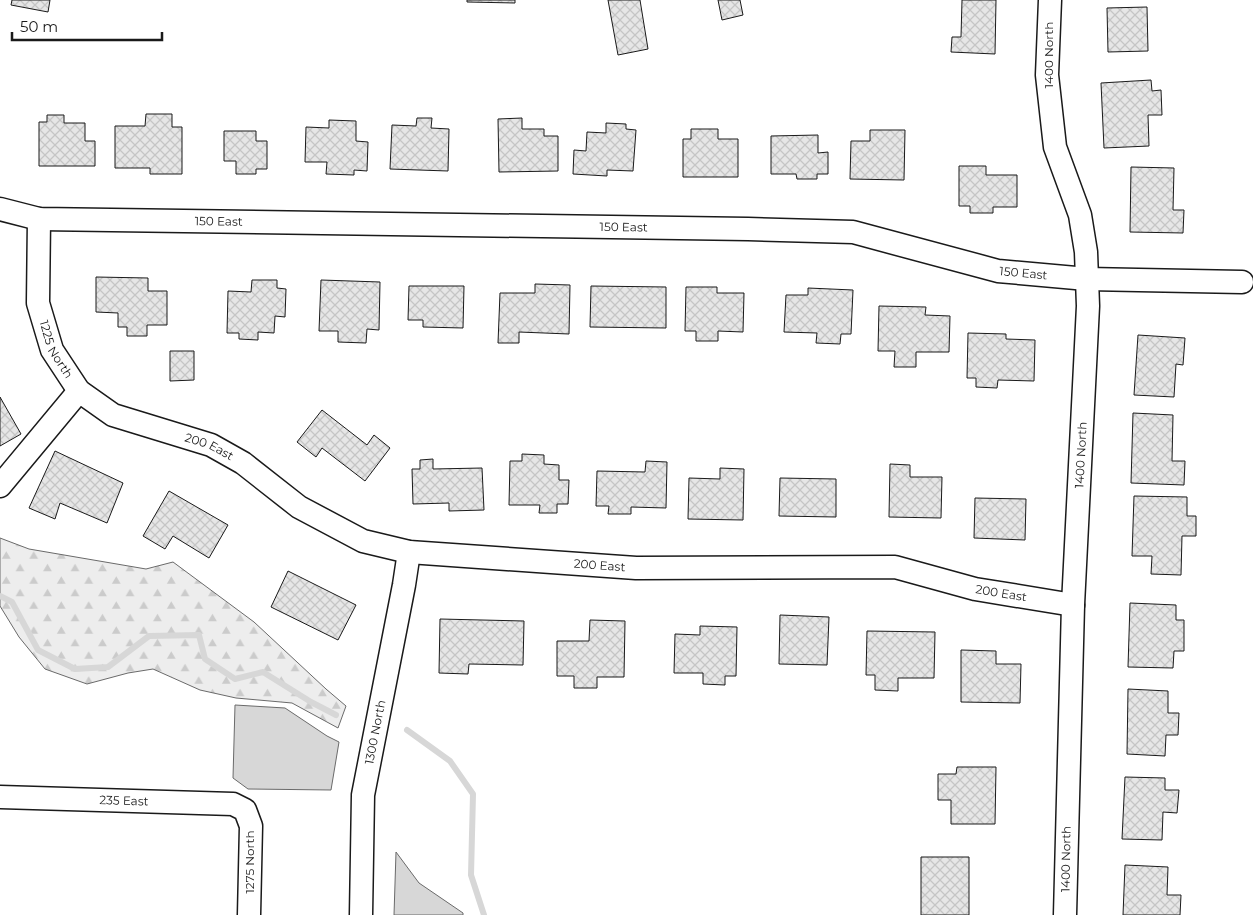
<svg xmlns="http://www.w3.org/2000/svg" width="1253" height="915" font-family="Montserrat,sans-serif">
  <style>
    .forest { fill: url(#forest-firs); stroke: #6a6a6a }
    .water { fill: #d7d7d7; stroke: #6a6a6a }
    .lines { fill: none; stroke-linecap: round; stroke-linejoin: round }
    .stream { stroke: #d7d7d7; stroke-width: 6 }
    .building { fill: url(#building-cross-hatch); stroke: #1a1a1a }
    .minor-casing { stroke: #1a1a1a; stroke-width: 25 }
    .minor { stroke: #fff; stroke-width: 22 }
    .labels { text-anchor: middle; stroke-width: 4; stroke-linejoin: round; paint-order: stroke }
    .street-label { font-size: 12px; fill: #1a1a1a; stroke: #fff }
  </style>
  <defs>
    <pattern id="forest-firs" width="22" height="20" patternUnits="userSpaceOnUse" patternTransform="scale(1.25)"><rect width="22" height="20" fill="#ededed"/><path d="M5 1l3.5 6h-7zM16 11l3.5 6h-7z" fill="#cbcbcb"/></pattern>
    <pattern id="building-cross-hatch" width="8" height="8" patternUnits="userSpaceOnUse" patternTransform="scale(1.25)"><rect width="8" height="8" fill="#e6e6e6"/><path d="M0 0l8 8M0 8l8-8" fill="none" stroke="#c5c5c5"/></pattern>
  </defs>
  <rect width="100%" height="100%" fill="#fff"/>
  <path class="forest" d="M 0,538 L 29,549 L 146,569 L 173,562 L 254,622 L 326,689 L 346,706 L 338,728 L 292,703 L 236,698 L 200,690 L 153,669 L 128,673 L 87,684 L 45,669 L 19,637 L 0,606 Z"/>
  <path class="water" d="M 235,705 L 285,708 L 327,736 L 339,742 L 331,790 L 248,789 L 233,778 Z
    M 396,852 L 419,883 L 463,913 L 463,915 L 394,915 Z"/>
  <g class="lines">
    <path class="stream" d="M 0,596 L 12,602 L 38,650 L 75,669 L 108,667 L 149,636 L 199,635 L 205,659 L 235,679 L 263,672 L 311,702 L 336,715
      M 407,730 L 450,761 L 473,794 L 471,875 L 484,915"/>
  </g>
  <path class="building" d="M 12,0 L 50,0 L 48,12 L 11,5 Z
    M 467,0 L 515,0 L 515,3 L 467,2 Z
    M 608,0 L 640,0 L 648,49 L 618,55 Z
    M 718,0 L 740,0 L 743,15 L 722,20 Z
    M 962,0 L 996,0 L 995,54 L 951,52 L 952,37 L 961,37 Z
    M 1147,7 L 1148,51 L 1108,52 L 1107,8 Z
    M 1151,80 L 1152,91 L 1161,90 L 1162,115 L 1148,115 L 1149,146 L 1104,148 L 1101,83 Z
    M 146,114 L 172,114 L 172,127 L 182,127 L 182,174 L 150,174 L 150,168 L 115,168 L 115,126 L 145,126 Z
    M 47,115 L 64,115 L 64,123 L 85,123 L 85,141 L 95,141 L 95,166 L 39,166 L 39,122 L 47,122 Z
    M 417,118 L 432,118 L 431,128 L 449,129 L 448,171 L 390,169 L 392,125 L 416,126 Z
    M 522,118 L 522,129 L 544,129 L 544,136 L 558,136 L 558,171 L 499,172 L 498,119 Z
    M 329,120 L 356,121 L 356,141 L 368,142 L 367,171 L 354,170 L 354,175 L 326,174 L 327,162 L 305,162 L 306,127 L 329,128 Z
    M 606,123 L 626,124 L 626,129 L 636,130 L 633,171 L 607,170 L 607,176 L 573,174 L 574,150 L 586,151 L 587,132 L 606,133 Z
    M 691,129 L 718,129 L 718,139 L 738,139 L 738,177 L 683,177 L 683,139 L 691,139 Z
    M 870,130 L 905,130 L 904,180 L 850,179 L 851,141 L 870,141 Z
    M 224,131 L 256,131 L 256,141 L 267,141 L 267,169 L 256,169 L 256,174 L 236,174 L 236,161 L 224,161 Z
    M 818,135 L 818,153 L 828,152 L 828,174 L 817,174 L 817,179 L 797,179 L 796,174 L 771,174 L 771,136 Z
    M 959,166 L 986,166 L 986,175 L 1017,175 L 1017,207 L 993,207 L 993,213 L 970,213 L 970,206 L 959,206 Z
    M 1131,167 L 1174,168 L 1173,210 L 1184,210 L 1183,233 L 1130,232 Z
    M 96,277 L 148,278 L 148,291 L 167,291 L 167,325 L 147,325 L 147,336 L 127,336 L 127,327 L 118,327 L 118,313 L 96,312 Z
    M 252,280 L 277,280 L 277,288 L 286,289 L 285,317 L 275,316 L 274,333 L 258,332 L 258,340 L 239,339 L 239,333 L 227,333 L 228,291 L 251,292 Z
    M 321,280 L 380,282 L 379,330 L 367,329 L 366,343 L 338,342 L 338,331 L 319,331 Z
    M 535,284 L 570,285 L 569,334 L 519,332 L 519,343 L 498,343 L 500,293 L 535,293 Z
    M 409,286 L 464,286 L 463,328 L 423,327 L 423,320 L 408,320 Z
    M 591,286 L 666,287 L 666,328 L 590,327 Z
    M 686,287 L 717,287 L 717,293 L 744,293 L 743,332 L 718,331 L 718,341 L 696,341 L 696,331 L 685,331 Z
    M 808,288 L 853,290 L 851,334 L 841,334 L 840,344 L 816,343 L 817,333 L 784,332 L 786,295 L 808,295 Z
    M 879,306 L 926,307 L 925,315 L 950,316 L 949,352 L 916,352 L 916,367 L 894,367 L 895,351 L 878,351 Z
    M 968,333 L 1006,334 L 1006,339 L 1035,340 L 1034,381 L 998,380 L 997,388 L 976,387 L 976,378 L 967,378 Z
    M 1138,335 L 1185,338 L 1183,365 L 1176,364 L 1174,397 L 1134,395 Z
    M 170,351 L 194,351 L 194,380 L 170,381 Z
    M 0,397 L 21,434 L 0,446 Z
    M 322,410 L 367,445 L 374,435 L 390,448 L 365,481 L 322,448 L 316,457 L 297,442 Z
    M 1133,413 L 1173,415 L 1172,461 L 1185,461 L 1184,485 L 1131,483 Z
    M 55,451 L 123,483 L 107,523 L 60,503 L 55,519 L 29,508 Z
    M 522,454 L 544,455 L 544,464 L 559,465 L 559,480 L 569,480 L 568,504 L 557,504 L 557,513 L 539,513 L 540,505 L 509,505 L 510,461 L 522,461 Z
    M 433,459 L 433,469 L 482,468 L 484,510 L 449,511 L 449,503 L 413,504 L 412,469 L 420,469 L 420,460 Z
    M 646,461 L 667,462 L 666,508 L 631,507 L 631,514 L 608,514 L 609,506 L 596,506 L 597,471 L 645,472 Z
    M 890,464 L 910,465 L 910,477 L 942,477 L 941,518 L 889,517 Z
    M 720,468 L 744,469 L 743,520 L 688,519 L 689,478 L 720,479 Z
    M 780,478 L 836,479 L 836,517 L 779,516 Z
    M 169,491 L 228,525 L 209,558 L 173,536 L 165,549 L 143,536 Z
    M 1134,496 L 1187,497 L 1187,516 L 1196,516 L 1196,536 L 1182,536 L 1181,575 L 1151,574 L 1152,556 L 1132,556 Z
    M 975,498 L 1026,499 L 1025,540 L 974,538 Z
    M 288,571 L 356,605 L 338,640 L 271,607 Z
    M 1130,603 L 1176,605 L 1176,620 L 1184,620 L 1184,651 L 1174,651 L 1173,668 L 1128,667 Z
    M 780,615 L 829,617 L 827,665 L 779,664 Z
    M 440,619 L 524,621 L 523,665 L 469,664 L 468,674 L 439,673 Z
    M 590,620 L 625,621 L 624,677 L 597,677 L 597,688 L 574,688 L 574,676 L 557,676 L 557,641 L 589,641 Z
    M 700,626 L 737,627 L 736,676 L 725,676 L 725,685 L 703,684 L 703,673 L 674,673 L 675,634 L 700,635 Z
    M 867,631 L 935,632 L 934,678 L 898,678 L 898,691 L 875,690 L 875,675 L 866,675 Z
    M 961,650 L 996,651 L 996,664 L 1021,664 L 1020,703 L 961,702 Z
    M 1128,689 L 1168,691 L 1168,713 L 1179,713 L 1178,735 L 1166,735 L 1165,756 L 1127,754 Z
    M 957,767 L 996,767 L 995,824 L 951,824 L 951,800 L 938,800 L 938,774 L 956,774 Z
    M 1125,777 L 1165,778 L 1165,790 L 1179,790 L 1177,813 L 1163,812 L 1162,840 L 1122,839 Z
    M 921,857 L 969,857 L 969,915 L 921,915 Z
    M 1125,865 L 1168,867 L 1167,895 L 1181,895 L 1180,915 L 1123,915 Z"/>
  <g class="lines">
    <g class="minor-casing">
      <g id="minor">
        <path d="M 1050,0 L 1047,75 L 1055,147 L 1080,215 L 1086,252 L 1088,306 L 1073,605 L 1065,915"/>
        <path id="s1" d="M 0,209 L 39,219 L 748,229 L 853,232 L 998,271 L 1087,279 L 1242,282"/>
        <path id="s2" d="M 39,219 L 38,303 L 52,350 L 79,391 L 113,415 L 211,445 L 243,463 L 299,507 L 363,541 L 409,552 L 636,568 L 895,567 L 975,589 L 1073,605"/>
        <path d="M 0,486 L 79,391"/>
        <path id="s3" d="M 0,797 L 233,804 L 245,810 L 251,826 L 249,915"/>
        <path id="s4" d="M 361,915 L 363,795 L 404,585 L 409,552"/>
      </g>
    </g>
    <use href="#minor" class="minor"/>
  </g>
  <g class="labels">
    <g class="street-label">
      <text transform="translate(1049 55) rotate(-90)" y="4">1400 North</text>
      <text dy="4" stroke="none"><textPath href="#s1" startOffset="220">150 East</textPath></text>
      <text dy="4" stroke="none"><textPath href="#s1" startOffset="625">150 East</textPath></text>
      <text dy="4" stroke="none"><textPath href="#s1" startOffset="1030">150 East</textPath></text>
      <text dy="4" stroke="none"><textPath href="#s2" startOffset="134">1225 North</textPath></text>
      <text dy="4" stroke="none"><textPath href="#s2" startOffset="325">200 East</textPath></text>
      <text transform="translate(1081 455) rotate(-87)" y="4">1400 North</text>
      <text dy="4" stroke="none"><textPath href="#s2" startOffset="745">200 East</textPath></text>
      <text dy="4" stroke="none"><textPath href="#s2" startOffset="1150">200 East</textPath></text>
      <text dy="4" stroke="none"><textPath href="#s4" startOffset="184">1300 North</textPath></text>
      <text dy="4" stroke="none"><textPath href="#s3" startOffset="124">235 East</textPath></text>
      <text transform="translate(1066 859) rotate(-89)" y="4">1400 North</text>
      <text transform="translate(250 862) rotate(-90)" y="4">1275 North</text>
    </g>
  </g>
  <path d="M12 32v8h150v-8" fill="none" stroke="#1a1a1a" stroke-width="2.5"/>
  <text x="20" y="32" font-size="15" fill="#1a1a1a" stroke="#ffffff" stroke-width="4" paint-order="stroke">50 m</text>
</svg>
